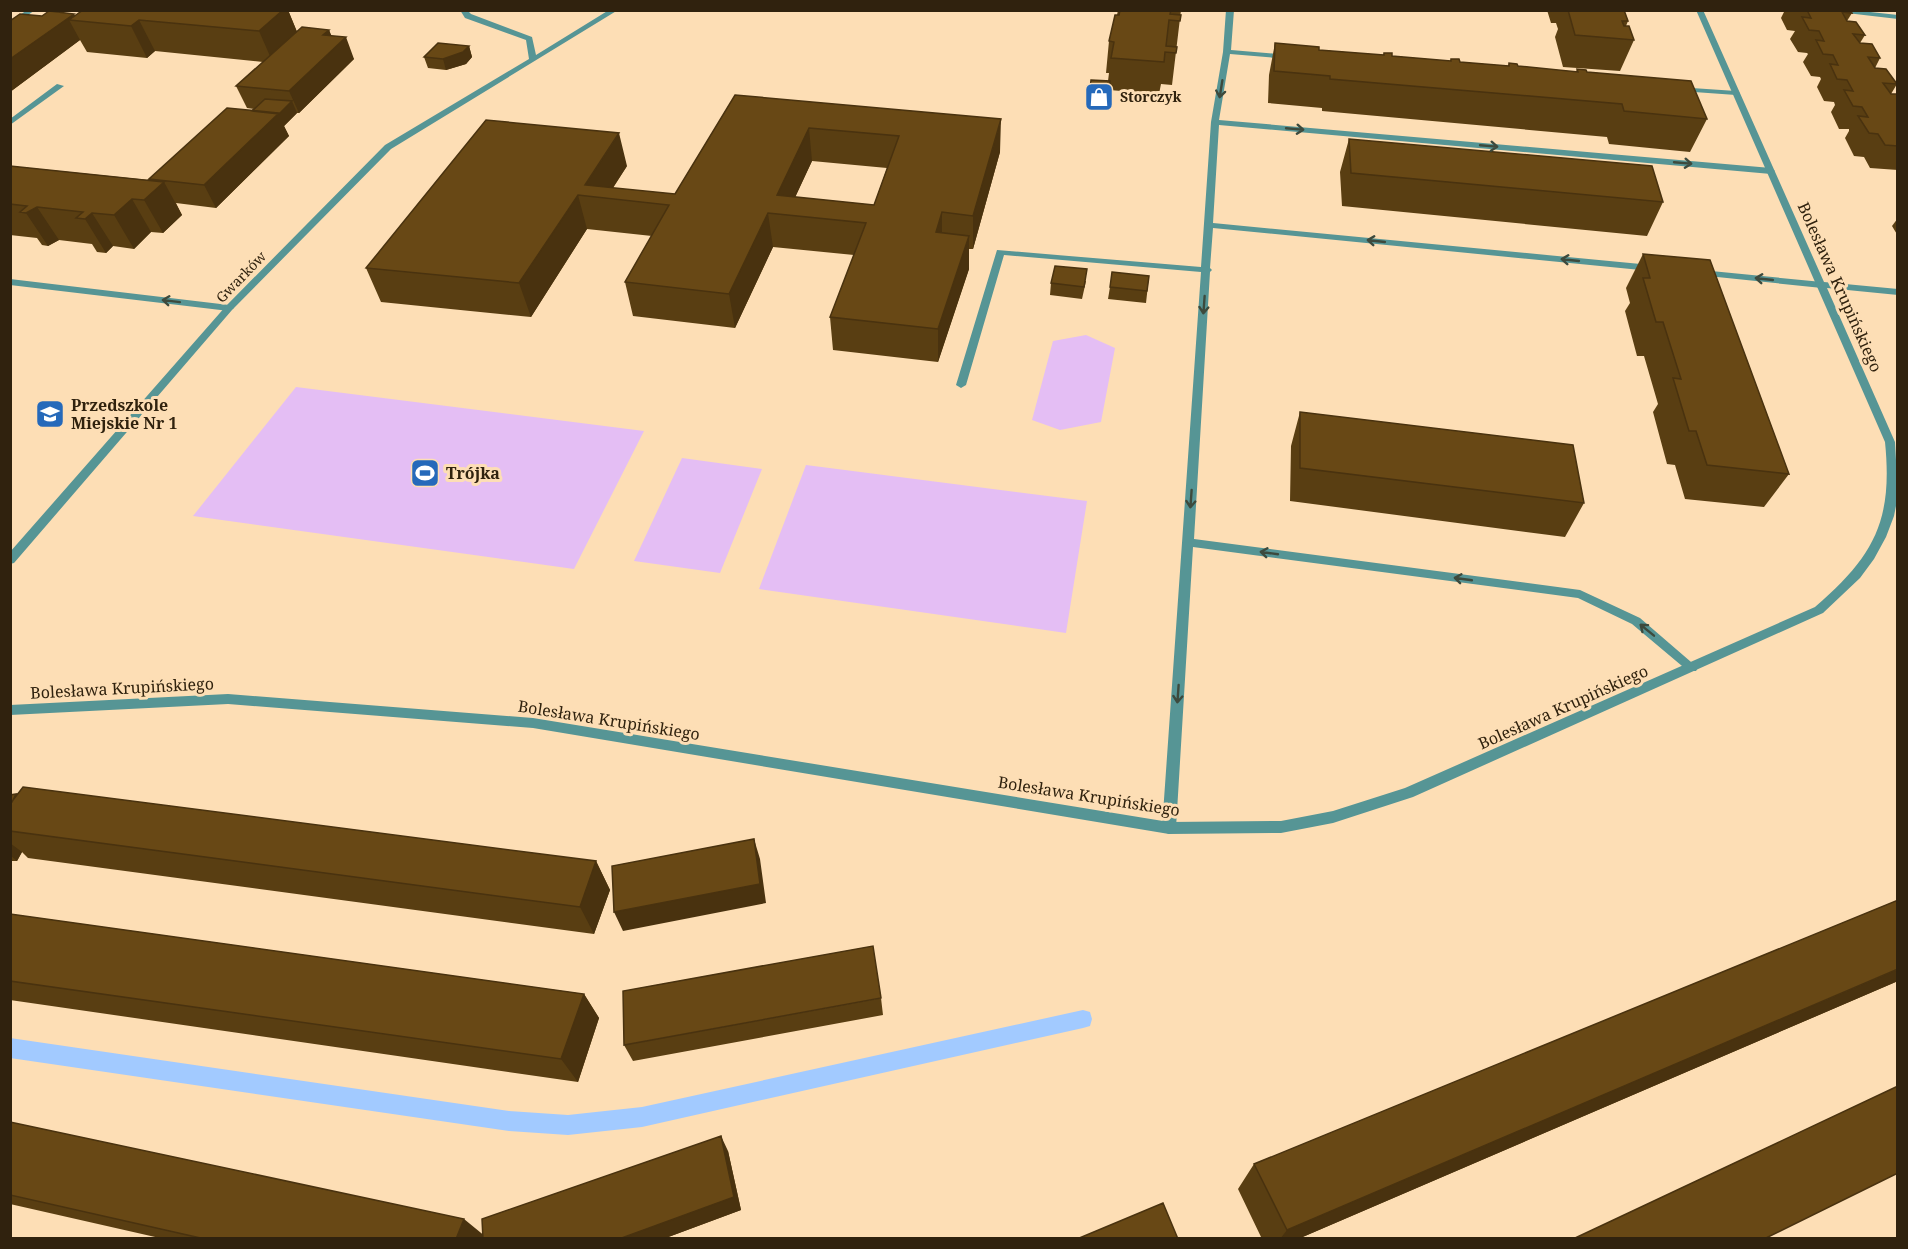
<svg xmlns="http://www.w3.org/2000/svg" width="1908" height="1249" font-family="'Noto Serif',serif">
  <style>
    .green { fill: #e4bef4 }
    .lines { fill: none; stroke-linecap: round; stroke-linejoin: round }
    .stream { fill: #a2caff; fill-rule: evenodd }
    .lane { fill: #569595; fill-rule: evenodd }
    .street { fill: #569595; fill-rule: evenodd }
    .wall { fill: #593e12; fill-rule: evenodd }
    .shaded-wall { fill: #49320f }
    .building { fill: #684815; stroke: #49320f; stroke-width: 1.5; fill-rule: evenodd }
    .oneway { stroke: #3d4a3d }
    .labels { text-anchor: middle; stroke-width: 6; stroke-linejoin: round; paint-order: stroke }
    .far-poi-label { font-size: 14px; font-weight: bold; fill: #30220e; stroke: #fddeb5; text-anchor: start }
    .far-street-label { font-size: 14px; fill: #30220e; stroke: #fddeb5 }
    .street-label { font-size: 16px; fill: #30220e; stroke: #fddeb5 }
    .poi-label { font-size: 16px; font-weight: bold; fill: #30220e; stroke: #fddeb5; text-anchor: start }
  </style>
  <rect width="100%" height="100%" fill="#fddeb5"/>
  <path class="green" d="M 1086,335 L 1115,348 L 1101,422 L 1060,430 L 1032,420 L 1053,341 Z
    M 296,387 L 644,431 L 574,569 L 193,516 Z
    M 682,458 L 762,469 L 720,573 L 634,561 Z
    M 806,465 L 1087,501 L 1066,633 L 759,589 Z"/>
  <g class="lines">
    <path class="stream" d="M 1083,1010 L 1090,1012 L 1092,1019 L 1090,1026 L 1083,1028 L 642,1127 L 568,1135 L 509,1131 L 10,1058 L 10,1038 L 509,1111 L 568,1115 L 642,1107 Z"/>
    <path class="lane" d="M 1226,10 L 1234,10 L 1231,50 L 1289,55 L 1293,57 L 1289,59 L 1230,54 L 1219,120 L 1771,168 L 1775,171 L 1771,174 L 1219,125 L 1213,223 L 1651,265 L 1656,268 L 1651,271 L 1213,228 L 1210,268 L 1212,270 L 1210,272 L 1194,539 L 1580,590 L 1640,618 L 1698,668 L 1696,671 L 1688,671 L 1632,624 L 1578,598 L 1193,547 L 1176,828 L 1174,832 L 1169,834 L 1164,832 L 1162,828 L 1201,272 L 1004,255 L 966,385 L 961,388 L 956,385 L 997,250 L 1201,267 L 1211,122 L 1223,52 Z
      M 57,84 L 64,86 L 10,125 L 10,119 Z
      M 1677,87 L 1736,91 L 1740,93 L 1736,95 L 1680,91 L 1676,89 Z
      M 1701,270 L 1822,282 L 1827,285 L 1822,288 L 1698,275 L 1698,271 Z
      M 10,279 L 229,305 L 234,308 L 229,311 L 10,285 Z"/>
    <path class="street" d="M 27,10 L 35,10 L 10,28 L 10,22 Z
      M 460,10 L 467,10 L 471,14 L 532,37 L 536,55 L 609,10 L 618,10 L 391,149 L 232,310 L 14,563 L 10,564 L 10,552 L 226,306 L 385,145 L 529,59 L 526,40 L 465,18 Z
      M 1696,10 L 1703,10 L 1824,282 L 1898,289 L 1898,295 L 1827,288 L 1895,442 L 1898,496 L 1894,516 L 1886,537 L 1874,559 L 1860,578 L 1823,613 L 1413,797 L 1333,823 L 1281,833 L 1169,834 L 533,728 L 228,704 L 10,715 L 10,705 L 228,694 L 533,718 L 1169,822 L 1281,821 L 1333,811 L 1405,788 L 1815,607 C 1874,556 1893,521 1885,442 Z
      M 1821,10 L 1852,10 L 1898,15 L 1898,19 Z"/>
  </g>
  <path class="wall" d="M 83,10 L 288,10 L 297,32 L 329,30 L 331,36 L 354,59 L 299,113 L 297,113 L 284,126 L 289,136 L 216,208 L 176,203 L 182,215 L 163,233 L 151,232 L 134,249 L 113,246 L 106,253 L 97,252 L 92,244 L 59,240 L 48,246 L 42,245 L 37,238 L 10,235 L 10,166 L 149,180 L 149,179 L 254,109 L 247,108 L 236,86 L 263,62 L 155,51 L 147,58 L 87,52 L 80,40 L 10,92 L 10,21 L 42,16 L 75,16 Z
    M 1118,10 L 1181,10 L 1172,85 L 1161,84 L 1159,94 L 1109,90 L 1108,103 L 1089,101 L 1090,90 L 1108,81 L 1109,73 L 1106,73 L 1109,41 L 1117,15 Z
    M 1547,10 L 1624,10 L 1628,21 L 1626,26 L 1634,40 L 1620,71 L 1563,67 L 1555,37 L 1558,29 L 1556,23 L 1551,23 Z
    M 1785,10 L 1850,10 L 1852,13 L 1847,21 L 1865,35 L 1860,43 L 1880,58 L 1875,68 L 1897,84 L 1891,94 L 1898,94 L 1898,170 L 1870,168 L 1864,157 L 1854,156 L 1845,138 L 1849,131 L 1849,129 L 1839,129 L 1831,112 L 1835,105 L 1834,102 L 1824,101 L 1817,87 L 1821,79 L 1820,77 L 1811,76 L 1803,62 L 1808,54 L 1807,53 L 1798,52 L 1790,39 L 1795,31 L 1787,30 L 1781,18 Z
    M 1275,43 L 1319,50 L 1383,55 L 1384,53 L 1392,56 L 1450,61 L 1451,59 L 1460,62 L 1508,66 L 1509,63 L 1518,66 L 1576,72 L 1577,69 L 1707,119 L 1690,152 L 1609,144 L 1607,137 L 1322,111 L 1322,108 L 1268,103 L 1269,75 Z
    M 469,46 L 472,57 L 466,64 L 446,70 L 428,68 L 424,57 Z
    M 735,95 L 1000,152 L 973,249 L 969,249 L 969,269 L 938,362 L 833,350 L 830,317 L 854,255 L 773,247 L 735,328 L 633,316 L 625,282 L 652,236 L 587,229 L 531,317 L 381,302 L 366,268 L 627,166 L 613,188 L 675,194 ZM 812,161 L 887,168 L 874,205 L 795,197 Z
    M 1349,139 L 1663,202 L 1647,236 L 1342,206 L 1340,172 Z
    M 1898,218 L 1898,236 L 1892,226 Z
    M 1643,254 L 1789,474 L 1764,507 L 1685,499 L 1675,465 L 1667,464 L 1653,412 L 1658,404 L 1644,356 L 1637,356 L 1625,311 L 1630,303 L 1626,288 Z
    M 1149,276 L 1146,303 L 1108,299 L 1110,287 Z
    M 1086,281 L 1082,299 L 1050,295 L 1051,283 Z
    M 1300,412 L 1584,503 L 1565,537 L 1290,501 L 1291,446 Z
    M 10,795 L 596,861 L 610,890 L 594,934 L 28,858 L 22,852 L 17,861 L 10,861 Z
    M 10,914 L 584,994 L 599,1018 L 578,1082 L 10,1000 Z
    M 1898,981 L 1298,1239 L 1262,1239 L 1238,1189 L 1254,1164 Z
    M 881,998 L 883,1015 L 633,1061 L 624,1045 Z
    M 10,1122 L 483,1235 L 728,1151 L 741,1210 L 663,1239 L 164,1239 L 10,1204 Z"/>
  <path class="shaded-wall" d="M 283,10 L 288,10 L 300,39 L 273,63 L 259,31 Z
    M 74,14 L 78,21 L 69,20 L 80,40 L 10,92 L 10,59 Z
    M 139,20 L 155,51 L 147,58 L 131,26 Z
    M 329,30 L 336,46 L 346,37 L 354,59 L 299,113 L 289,91 L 323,35 Z
    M 469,46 L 472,57 L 466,64 L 446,70 L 443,59 Z
    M 292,101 L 297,113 L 284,126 L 289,136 L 216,208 L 204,185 Z
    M 1001,119 L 1000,152 L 973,249 L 973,216 Z
    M 809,128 L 812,161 L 787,215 L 777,195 Z
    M 619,133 L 627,166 L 606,198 L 585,185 Z
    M 164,182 L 182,215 L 163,233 L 144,200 Z
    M 578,195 L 587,229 L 531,317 L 519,283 Z
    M 132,199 L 151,232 L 134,249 L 114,215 Z
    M 37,207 L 59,240 L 48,246 L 26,213 Z
    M 942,212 L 942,246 L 936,232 Z
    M 92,213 L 113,246 L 106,253 L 85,219 Z
    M 768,213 L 773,247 L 735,328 L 729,294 Z
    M 969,236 L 969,269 L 938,362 L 938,329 Z
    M 754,839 L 760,859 L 766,903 L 623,931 L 614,912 Z
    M 10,843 L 22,852 L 17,861 L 10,855 Z
    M 596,861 L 610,890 L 594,934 L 580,907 Z
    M 1898,969 L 1898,981 L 1298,1239 L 1280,1239 L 1287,1230 Z
    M 584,994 L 599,1018 L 578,1082 L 561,1059 Z
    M 721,1136 L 728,1151 L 741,1210 L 663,1239 L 619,1239 Z
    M 464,1219 L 486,1237 L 485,1239 L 456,1239 Z"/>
  <path class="building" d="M 83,10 L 283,10 L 259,31 L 139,20 L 131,26 L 69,20 Z
    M 1120,10 L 1171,10 L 1170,14 L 1181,15 L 1180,21 L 1169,20 L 1166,46 L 1177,47 L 1176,53 L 1165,52 L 1164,62 L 1111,58 L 1114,42 L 1109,41 L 1115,15 L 1119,15 Z
    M 1568,10 L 1624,10 L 1628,21 L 1622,21 L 1624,26 L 1629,26 L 1634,40 L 1575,35 Z
    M 1807,10 L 1850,10 L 1852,13 L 1842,12 L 1847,21 L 1856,22 L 1865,35 L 1853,34 L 1860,43 L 1872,44 L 1880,58 L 1868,57 L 1875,68 L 1886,69 L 1897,84 L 1883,83 L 1891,94 L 1898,94 L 1898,146 L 1885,145 L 1878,134 L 1869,133 L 1858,116 L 1868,117 L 1862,107 L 1853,106 L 1844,90 L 1853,91 L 1847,80 L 1837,79 L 1830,64 L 1838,65 L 1833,55 L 1823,54 L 1816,40 L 1824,41 L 1819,31 L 1809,30 L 1802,17 L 1811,18 Z
    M 49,11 L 74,14 L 10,59 L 10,21 L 20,14 L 42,16 Z
    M 302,27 L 329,30 L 323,35 L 346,37 L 289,91 L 236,86 Z
    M 438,43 L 469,46 L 463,52 L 443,59 L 424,57 Z
    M 1275,43 L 1319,47 L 1319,50 L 1384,55 L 1384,53 L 1392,53 L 1392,56 L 1451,61 L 1451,59 L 1459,59 L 1460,62 L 1509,66 L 1509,63 L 1517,64 L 1518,66 L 1578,72 L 1577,69 L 1586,70 L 1587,72 L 1691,81 L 1707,119 L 1624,111 L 1622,104 L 1330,79 L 1330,76 L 1274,71 Z
    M 1091,80 L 1110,81 L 1109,91 L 1090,90 Z
    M 735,95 L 1001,119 L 973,216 L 942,212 L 936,232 L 969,236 L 938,329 L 830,317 L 866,223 L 768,213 L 729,294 L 625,282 L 669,205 L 578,195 L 519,283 L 366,268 L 486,120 L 619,133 L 585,185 L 675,194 ZM 809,128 L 899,136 L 874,205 L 777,195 Z
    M 265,99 L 292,101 L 279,114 L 252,111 Z
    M 227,108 L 279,113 L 204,185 L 149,179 Z
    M 1349,139 L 1652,166 L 1663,202 L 1351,173 Z
    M 10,166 L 164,182 L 144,200 L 132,199 L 114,215 L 92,213 L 85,219 L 76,218 L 83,212 L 37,207 L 26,213 L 20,212 L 27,206 L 10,204 Z
    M 1643,254 L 1710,260 L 1789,474 L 1707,465 L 1696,431 L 1689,431 L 1673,378 L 1681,379 L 1663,322 L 1656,322 L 1643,278 L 1650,278 Z
    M 1055,266 L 1087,269 L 1084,287 L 1051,283 Z
    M 1112,272 L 1149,276 L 1147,291 L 1110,287 Z
    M 1300,412 L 1573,445 L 1584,503 L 1300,468 Z
    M 23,787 L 596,861 L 580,907 L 10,831 L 10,804 Z
    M 16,794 L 12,802 L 10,804 L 10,795 Z
    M 754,839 L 760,884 L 614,912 L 612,866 Z
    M 1898,900 L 1898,969 L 1287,1230 L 1254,1164 Z
    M 10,914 L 584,994 L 561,1059 L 10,981 Z
    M 873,946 L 881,998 L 624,1045 L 623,991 Z
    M 1898,1086 L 1898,1173 L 1764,1239 L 1573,1239 Z
    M 10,1122 L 464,1219 L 456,1239 L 205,1239 L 10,1195 Z
    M 721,1136 L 734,1197 L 619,1239 L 483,1239 L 482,1219 Z
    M 1163,1203 L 1178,1239 L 1077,1239 Z"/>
  <defs><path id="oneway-shaft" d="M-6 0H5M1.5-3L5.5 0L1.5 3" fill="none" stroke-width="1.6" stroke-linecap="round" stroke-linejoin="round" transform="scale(1.5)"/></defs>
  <g class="oneway">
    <use href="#oneway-shaft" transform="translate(1221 89) rotate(99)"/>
    <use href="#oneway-shaft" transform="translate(1295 129) rotate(5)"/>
    <use href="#oneway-shaft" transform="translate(1489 146) rotate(5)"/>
    <use href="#oneway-shaft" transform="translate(1683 163) rotate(5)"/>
    <use href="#oneway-shaft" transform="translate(1376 241) rotate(-174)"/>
    <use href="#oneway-shaft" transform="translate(1570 260) rotate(-174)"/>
    <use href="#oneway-shaft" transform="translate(1764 279) rotate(-174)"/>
    <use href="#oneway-shaft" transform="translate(171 301) rotate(-173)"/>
    <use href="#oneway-shaft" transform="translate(1204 305) rotate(94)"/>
    <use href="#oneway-shaft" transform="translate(1191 499) rotate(94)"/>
    <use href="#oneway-shaft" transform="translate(1269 553) rotate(-172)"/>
    <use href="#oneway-shaft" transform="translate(1463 579) rotate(-172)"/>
    <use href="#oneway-shaft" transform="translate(1647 630) rotate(-141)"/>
    <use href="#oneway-shaft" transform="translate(1178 694) rotate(94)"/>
  </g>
  <defs>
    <g id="shop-square" transform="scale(1.5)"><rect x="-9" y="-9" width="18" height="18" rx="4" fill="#2569ba" stroke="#fddeb5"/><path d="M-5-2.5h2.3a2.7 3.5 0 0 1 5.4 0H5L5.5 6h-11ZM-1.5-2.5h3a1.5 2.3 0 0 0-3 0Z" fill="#fff"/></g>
    <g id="school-square" transform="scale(1.5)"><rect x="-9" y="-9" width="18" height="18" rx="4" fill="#2569ba" stroke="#fddeb5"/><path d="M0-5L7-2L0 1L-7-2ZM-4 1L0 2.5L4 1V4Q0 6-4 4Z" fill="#fff"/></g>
    <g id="stadium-square" transform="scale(1.5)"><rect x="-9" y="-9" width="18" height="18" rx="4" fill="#2569ba" stroke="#fddeb5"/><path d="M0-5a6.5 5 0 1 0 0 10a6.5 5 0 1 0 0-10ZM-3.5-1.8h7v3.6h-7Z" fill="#fff"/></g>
  </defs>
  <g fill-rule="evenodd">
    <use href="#shop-square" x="1099" y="97"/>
    <use href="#school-square" x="50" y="414"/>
    <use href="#stadium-square" x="425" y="473"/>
  </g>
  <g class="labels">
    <g class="far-poi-label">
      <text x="1120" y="102">Storczyk</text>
    </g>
    <g class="far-street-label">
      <text transform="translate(241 277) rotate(-46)" y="5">Gwarków</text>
    </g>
    <g class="street-label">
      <text transform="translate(1840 287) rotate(66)" y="6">Bolesława Krupińskiego</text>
      <text transform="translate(122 688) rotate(-3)" y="6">Bolesława Krupińskiego</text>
      <text transform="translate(1563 707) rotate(-24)" y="6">Bolesława Krupińskiego</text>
      <text transform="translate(609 720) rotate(9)" y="6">Bolesława Krupińskiego</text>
      <text transform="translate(1089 796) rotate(9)" y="6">Bolesława Krupińskiego</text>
    </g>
    <g class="poi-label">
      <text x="71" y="411">Przedszkole<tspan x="71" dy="18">Miejskie Nr 1</tspan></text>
      <text x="446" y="479">Trójka</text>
    </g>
  </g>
  <rect width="1908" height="1249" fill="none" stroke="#30220e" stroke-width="24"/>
</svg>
